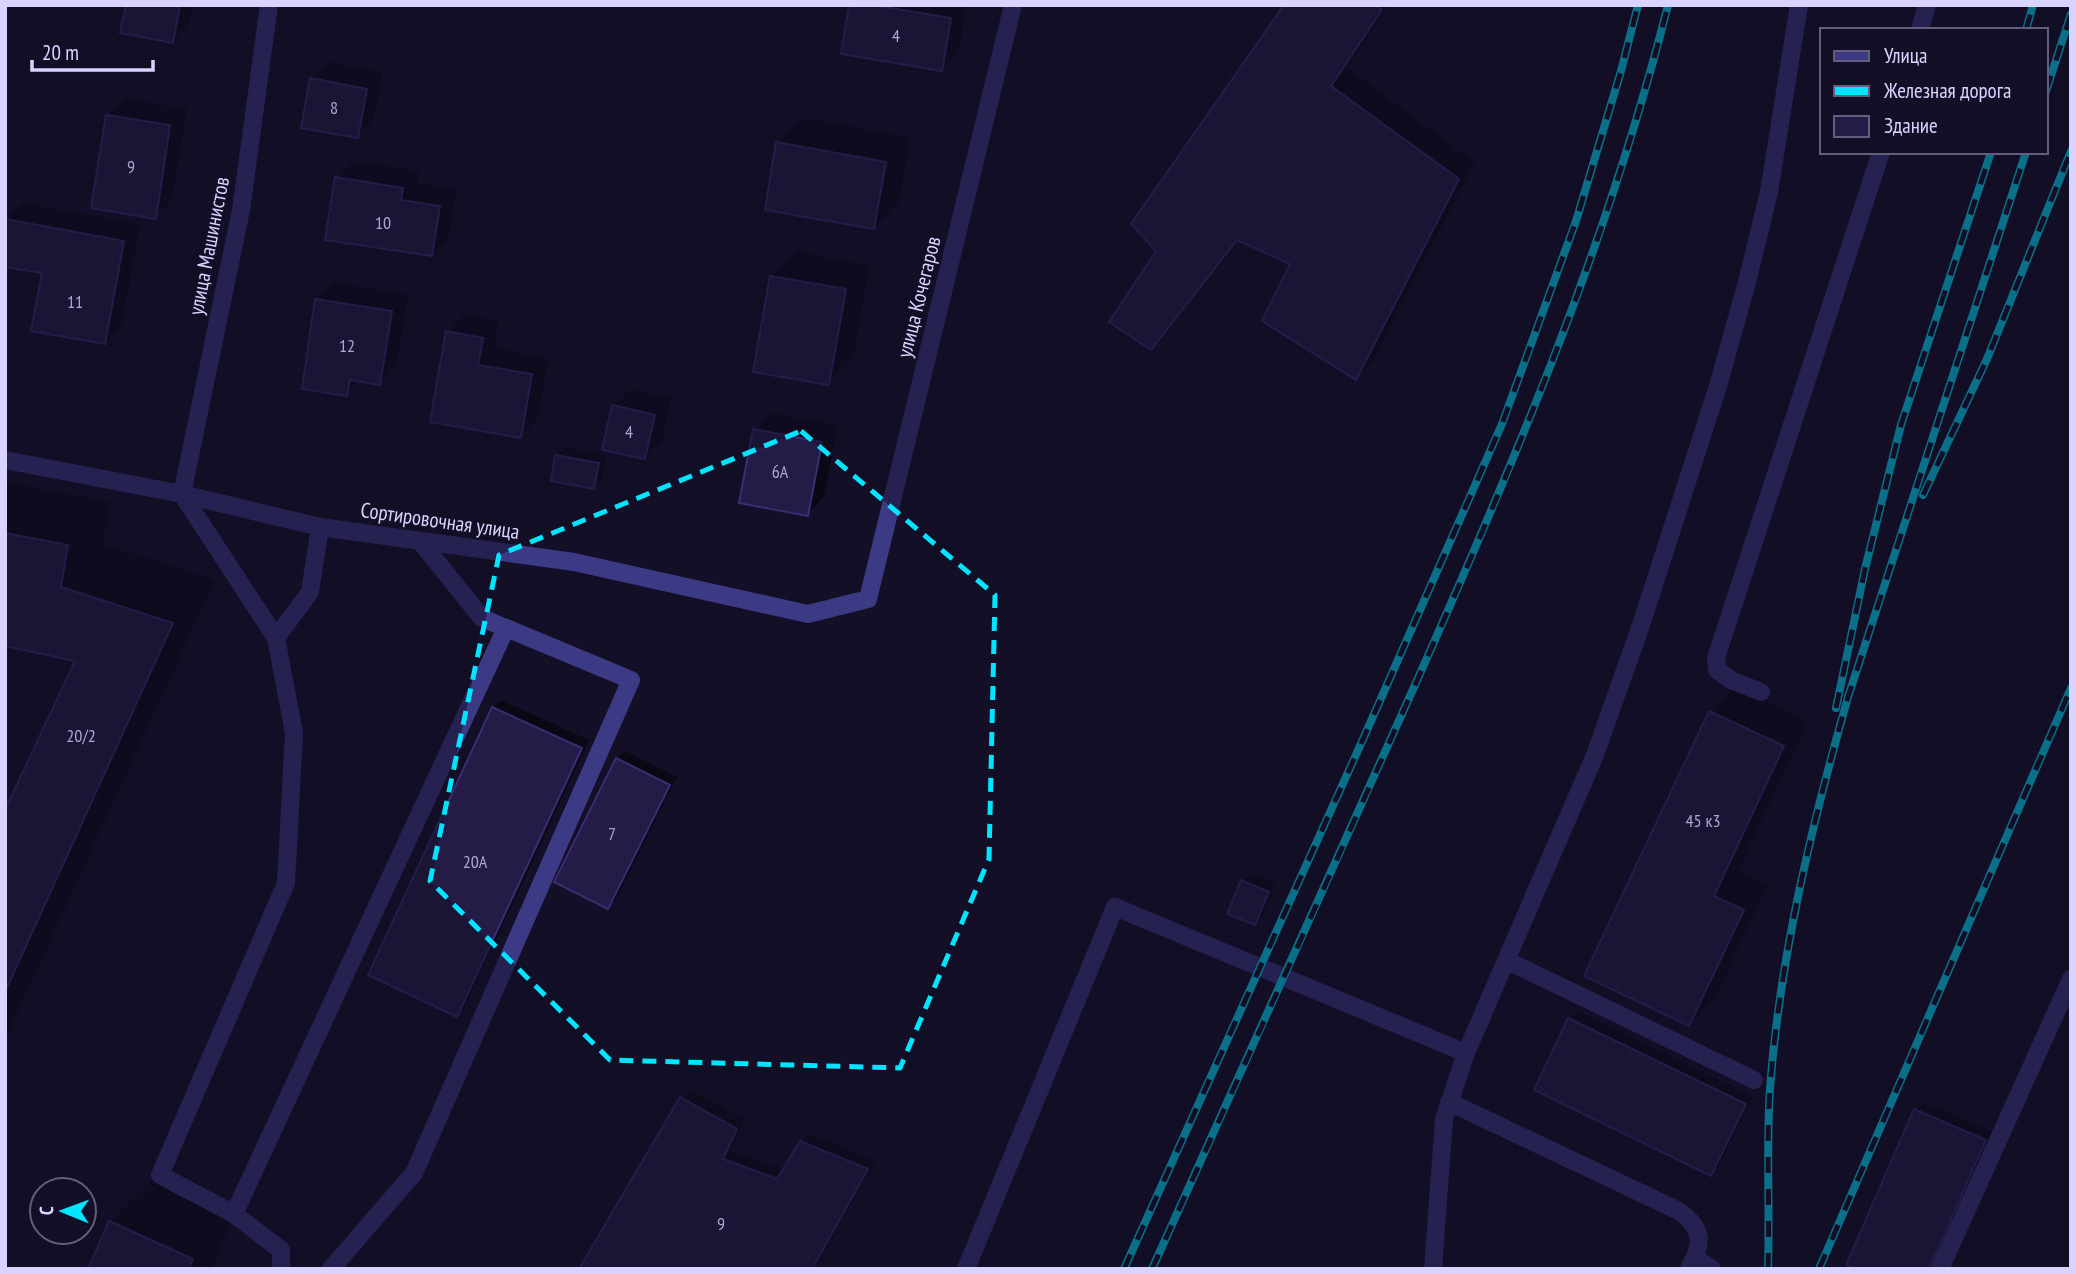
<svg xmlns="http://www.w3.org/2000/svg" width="2076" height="1274" font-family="'PT Sans Narrow',sans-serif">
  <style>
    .shadow { fill: #0007 }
    .building { fill: #241b47; stroke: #3b2d73; stroke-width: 2 }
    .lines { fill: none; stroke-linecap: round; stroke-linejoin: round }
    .service { stroke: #3d3a85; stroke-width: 18 }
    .minor { stroke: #3d3a85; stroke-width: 18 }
    .rail-casing { stroke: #00e5ff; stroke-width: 8 }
    .rail { stroke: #130f26; stroke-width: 5; stroke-dasharray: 16; stroke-linecap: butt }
    .marked { fill: none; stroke: #00e5ff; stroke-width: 5; stroke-dasharray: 14 9; stroke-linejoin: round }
    .labels { text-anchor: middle; stroke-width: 5; stroke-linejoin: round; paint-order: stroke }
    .number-label { font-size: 18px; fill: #aca6d1 }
    .street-label { font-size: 21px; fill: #d9d4ff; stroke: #130f26 }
  </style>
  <rect width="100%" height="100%" fill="#130f26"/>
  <path class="shadow" d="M 127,5 L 193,5 L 189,24 L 172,41 Z
    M 851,5 L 966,5 L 959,52 L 942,69 Z
    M 1286,5 L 1389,5 L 1347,68 L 1475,162 L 1373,361 L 1356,378 L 1292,264 L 1239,240 L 1168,331 L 1151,348 L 1159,251 Z
    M 329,62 L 383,72 L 374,119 L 357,136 L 312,79 Z
    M 125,99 L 187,109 L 172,200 L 155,217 L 108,116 Z
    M 803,118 L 910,137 L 899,202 L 874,228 L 778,143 Z
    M 354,161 L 419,171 L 417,183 L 456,190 L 449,237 L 432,254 L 337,178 Z
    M 23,203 L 140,224 L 122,325 L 105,342 L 44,272 L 6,220 Z
    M 797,252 L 870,265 L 853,358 L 828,384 L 772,277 Z
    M 334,283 L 408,295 L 397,366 L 380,383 L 360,380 L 346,394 L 317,300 Z
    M 464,315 L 499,321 L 494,348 L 548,358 L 538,419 L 521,436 L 447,332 Z
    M 631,389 L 671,398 L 662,440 L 645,457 L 613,406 Z
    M 772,413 L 838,425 L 824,497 L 807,514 L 755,430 Z
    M 565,447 L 606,455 L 602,479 L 594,487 L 557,456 Z
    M 5,482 L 110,502 L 103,544 L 215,580 L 5,1040 L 5,814 L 78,660 L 5,644 Z
    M 1735,687 L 1808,721 L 1738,871 L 1768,885 L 1714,999 L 1689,1024 L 1586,976 L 1710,712 Z
    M 501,700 L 589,740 L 465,1006 L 457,1015 L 493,708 Z
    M 625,751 L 677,777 L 616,899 L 608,907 L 617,759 Z
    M 1251,873 L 1276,884 L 1263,915 L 1255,923 L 1243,881 Z
    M 1578,1011 L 1753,1096 L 1719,1166 L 1711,1174 L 1570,1019 Z
    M 690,1090 L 744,1120 L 730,1151 L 784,1171 L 801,1142 L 810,1134 L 875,1161 L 815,1269 L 581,1269 L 682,1098 Z
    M 1924,1102 L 1993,1132 L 1932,1269 L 1859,1269 L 1916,1110 Z
    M 154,1179 L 235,1216 L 211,1269 L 90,1269 L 110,1222 Z"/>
  <path class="building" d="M 126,5 L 180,5 L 173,43 L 120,33 Z
    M 849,5 L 873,5 L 951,18 L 942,71 L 841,54 Z
    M 1284,5 L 1376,5 L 1382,10 L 1331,86 L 1459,179 L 1356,380 L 1262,321 L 1290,264 L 1237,240 L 1151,350 L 1109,322 L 1156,251 L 1131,224 Z
    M 310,78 L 367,89 L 358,138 L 301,128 Z
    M 106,115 L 170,125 L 156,219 L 91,208 Z
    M 776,142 L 886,162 L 874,229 L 765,210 Z
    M 335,177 L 403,188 L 401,200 L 440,206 L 432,256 L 325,240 Z
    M 5,219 L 124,241 L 105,344 L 31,331 L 42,273 L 5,267 Z
    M 770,276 L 846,289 L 829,385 L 753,372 Z
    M 315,299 L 392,311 L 380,385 L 350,380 L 347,396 L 302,389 Z
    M 446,331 L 483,338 L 478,365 L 532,374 L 521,438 L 430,422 Z
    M 612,405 L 655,415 L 645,459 L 602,450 Z
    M 753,429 L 822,442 L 808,516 L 739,503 Z
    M 555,455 L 599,463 L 594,489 L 551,481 Z
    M 5,533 L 68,545 L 61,587 L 173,623 L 5,992 L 5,810 L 75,661 L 5,646 Z
    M 492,707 L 582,748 L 457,1017 L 368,975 Z
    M 1709,711 L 1784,746 L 1714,896 L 1744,910 L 1689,1026 L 1584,976 Z
    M 616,758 L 670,785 L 608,909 L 554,882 Z
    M 1241,880 L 1269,892 L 1255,925 L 1227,914 Z
    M 1568,1018 L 1746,1104 L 1711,1176 L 1534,1090 Z
    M 680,1097 L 737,1129 L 723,1159 L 777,1179 L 800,1141 L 868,1169 L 812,1269 L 579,1269 Z
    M 1914,1109 L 1986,1140 L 1929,1269 L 1855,1269 L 1846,1265 Z
    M 109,1221 L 193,1259 L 189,1269 L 88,1269 Z"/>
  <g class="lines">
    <path class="service" d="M 1920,30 L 1927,5
      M 182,494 L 276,638 L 294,733 L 286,883 L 160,1175 L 234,1214 L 281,1250 L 281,1269
      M 276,638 L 310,592 L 320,527
      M 1761,692 L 1731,680 L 1717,670 L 1716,658 L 1881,152
      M 1506,960 L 1754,1080
      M 1449,1102 L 1679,1211 C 1704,1229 1703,1243 1689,1269
      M 234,1214 L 506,628
      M 1695,1258 L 1712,1269
      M 331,1269 L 414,1173 L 631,680 L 482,618 L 420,541
      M 966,1269 L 1115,907
      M 1433,1269 L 1444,1119 L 1466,1053 L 1595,755 L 1641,625 L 1718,386 L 1747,282 L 1769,192 L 1799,5
      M 1940,1269 L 2071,979"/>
    <path class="minor" d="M 5,460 L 182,494 L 320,527 L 574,562 L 808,614 L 868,599 L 1013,5
      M 182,494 L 241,210 L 269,5
      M 1115,907 L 1466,1053"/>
    <g class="rail-casing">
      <path id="rail" d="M 2026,30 L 2033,5
        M 2046,91 L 2071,14
        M 1923,495 L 1987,359 L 2071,151
        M 1836,708 L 1865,569 L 1901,425 L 1991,152
        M 1124,1269 L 1364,737 L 1502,424 L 1576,221 L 1621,71 L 1638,5
        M 1152,1269 C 1237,1081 1322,893 1406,705 C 1508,477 1607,248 1668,5
        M 1768,1269 C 1770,1209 1766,1148 1770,1088 C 1780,956 1812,824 1848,697 L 2026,152
        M 1819,1269 L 2071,688"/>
    </g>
    <use href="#rail" class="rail"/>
  </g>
  <path d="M0 0H2076V1274H0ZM 801,431 L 995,595 L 989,859 L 900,1068 L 610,1060 L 430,881 L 499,555 Z" fill="#130f26" fill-opacity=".55" fill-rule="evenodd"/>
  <path class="marked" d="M 801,431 L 995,595 L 989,859 L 900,1068 L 610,1060 L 430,881 L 499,555 Z"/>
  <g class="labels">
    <g class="number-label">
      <text x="896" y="42">4</text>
      <text x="334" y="114">8</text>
      <text x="131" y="173">9</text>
      <text x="383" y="229">10</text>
      <text x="75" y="308">11</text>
      <text x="347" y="352">12</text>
      <text x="629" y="438">4</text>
      <text x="780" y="478">6А</text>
      <text x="81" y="742">20/2</text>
      <text x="1703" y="827">45 к3</text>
      <text x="612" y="840">7</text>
      <text x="475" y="868">20А</text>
      <text x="721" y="1230">9</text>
    </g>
    <g class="street-label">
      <text transform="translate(209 246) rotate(-79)" y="7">улица Машинистов</text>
      <text transform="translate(919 297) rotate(-76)" y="7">улица Кочегаров</text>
      <text transform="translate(440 521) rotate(8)" y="7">Сортировочная улица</text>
    </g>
  </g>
  <rect width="2076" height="1274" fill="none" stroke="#d9d4ff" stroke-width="14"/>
  <rect x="1820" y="28" width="228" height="126" fill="#130f26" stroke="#625e7d" stroke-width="2"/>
  <rect x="1834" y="51" width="35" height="10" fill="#3d3a85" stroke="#625e7d" stroke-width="2"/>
  <text x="1884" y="63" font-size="21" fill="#d9d4ff">Улица</text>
  <rect x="1834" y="86" width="35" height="10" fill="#00e5ff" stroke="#625e7d" stroke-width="2"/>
  <text x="1884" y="98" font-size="21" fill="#d9d4ff">Железная дорога</text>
  <rect x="1834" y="116" width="35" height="21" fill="#241b47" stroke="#625e7d" stroke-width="2"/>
  <text x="1884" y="133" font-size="21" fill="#d9d4ff">Здание</text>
  <g transform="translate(63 1211) rotate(271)"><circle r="33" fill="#130f26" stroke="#625e7d" stroke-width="2"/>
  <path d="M0-5L12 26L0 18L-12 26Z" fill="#00e5ff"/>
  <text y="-10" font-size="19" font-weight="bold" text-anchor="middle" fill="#d9d4ff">С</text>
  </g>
  <path d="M32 60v10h121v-10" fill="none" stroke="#d9d4ff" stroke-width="3.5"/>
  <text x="42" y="60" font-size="21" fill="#d9d4ff" stroke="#130f26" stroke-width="5" paint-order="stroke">20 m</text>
</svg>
